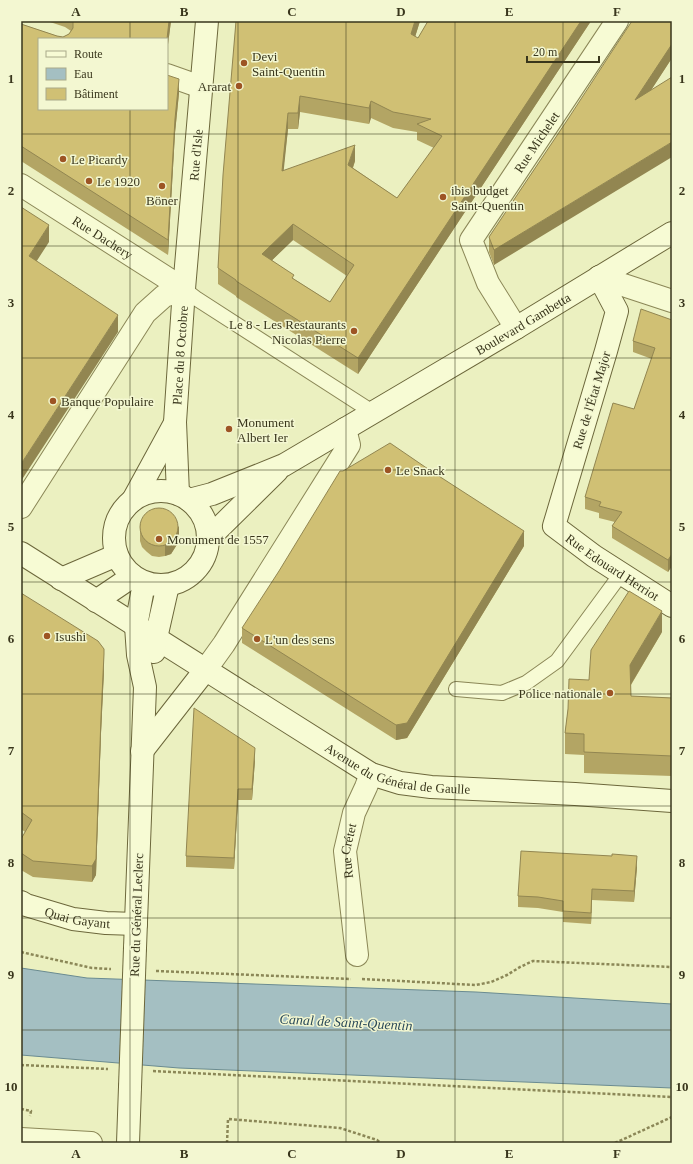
<svg xmlns="http://www.w3.org/2000/svg" width="693" height="1164" font-family="'Times New Roman',serif">
  <style>
    .water { fill: #a4bfc2; stroke: #6a8b91 }
    .lines { fill: none; stroke-linecap: round; stroke-linejoin: round }
    .lane-casing { stroke: #8b8757; stroke-width: 16 }
    .street-casing { stroke: #8b8757; stroke-width: 24 }
    .secondary-casing { stroke: #6c673b; stroke-width: 24 }
    .path { stroke: #8b8757; stroke-width: 2.5; stroke-dasharray: 3 2; stroke-linecap: butt }
    .lane { stroke: #f7fbd4; stroke-width: 14 }
    .street { stroke: #f7fbd4; stroke-width: 22 }
    .secondary { stroke: #f7fbd4; stroke-width: 22 }
    .secondary-bridge-casing { stroke: #6c673b; stroke-width: 24; stroke-linecap: butt }
    .secondary-bridge { stroke: #f7fbd4; stroke-width: 22 }
    .wall { fill: #b3a564; fill-rule: evenodd }
    .shaded-wall { fill: #928651 }
    .building { fill: #d0c074; stroke: #928651; fill-rule: evenodd }
    .grid { fill: none; stroke: #39361c; stroke-width: 1; stroke-opacity: 0.55 }
    .poi-dot { fill: #9d5424; stroke: #f3f7d1; stroke-width: 1.5 }
    .labels { text-anchor: middle; stroke-width: 3; stroke-linejoin: round; paint-order: stroke }
    .poi-label { font-size: 13px; fill: #39361c; stroke: #f3f7d1; text-anchor: start }
    .street-label { font-size: 13px; fill: #39361c; stroke: #f3f7d1 }
    .water-label { font-size: 14px; font-style: italic; fill: #2b4a5a; stroke: #f3f7d1 }
    .neatline { fill: none; stroke: #39361c; stroke-width: 1.5 }
    .grid-label { font-size: 13px; text-anchor: middle; font-weight: bold; fill: #39361c }
  </style>
  <rect width="100%" height="100%" fill="#ebf0c0"/>
  <path class="water" d="M 21,968 L 87,978 L 476,992 L 672,1004 L 672,1088 L 179,1068 L 21,1055 Z"/>
  <g class="lines">
    <g class="lane-casing">
      <path id="lane" d="M 184,289 L 197,299 L 374,413
        M 456,689 L 502,693 L 526,683 L 557,661 L 621,574"/>
    </g>
    <g class="street-casing">
      <g id="street">
        <path d="M 167,75 L 201,87"/>
        <path id="s1" d="M 21,185 L 184,289"/>
        <path d="M 599,277 L 672,301"/>
        <path id="s2" d="M 516,328 L 488,283 L 471,240 L 617,21"/>
        <path d="M 21,507 L 145,313 L 164,296 L 184,289"/>
        <path d="M 206,669 L 224,644 L 349,445 L 345,429"/>
        <path id="s3" d="M 357,955 L 345,851 L 354,813 L 366,787 L 371,774"/>
        <path d="M 21,1139 L 91,1143"/>
      </g>
    </g>
    <g class="secondary-casing">
      <g id="secondary">
        <path id="s4" d="M 599,277 L 617,311 L 606,351 L 554,526 L 594,556 L 672,606"/>
        <circle cx="161" cy="538" r="47"/>
        <path id="s5" d="M 178,494 L 175,422 L 184,289 L 207,21"/>
        <path d="M 133,500 L 175,423"/>
        <path id="s6" d="M 189,500 L 212,494 L 284,465 L 516,328 L 672,233"/>
        <path d="M 208,539 L 277,471"/>
        <path id="s7" d="M 21,553 L 371,774 L 400,783 L 431,787 L 575,794 L 672,801"/>
        <path d="M 61,579 L 117,555"/>
        <path d="M 96,601 L 133,576"/>
        <path d="M 154,652 L 156,638 L 168,585"/>
        <path d="M 142,751 L 206,669"/>
        <path id="s8" d="M 21,902 L 26,905 L 73,919 L 106,923 L 136,924"/>
        <path d="M 135,948 L 145,687 L 138,655 L 136,626 L 144,583"/>
        <path d="M 128,1143 L 130,1087"/>
      </g>
    </g>
    <path class="path" d="M 21,952 L 92,968 L 111,969
      M 156,971 L 351,979
      M 362,979 L 476,985 L 491,982 L 507,975 L 520,967 L 533,961 L 672,967
      M 21,1065 L 108,1069
      M 153,1071 L 672,1097
      M 21,1109 L 31,1111 L 30,1116
      M 227,1143 L 228,1119 L 340,1128 L 377,1140 L 381,1143
      M 615,1143 L 672,1117"/>
    <use href="#lane" class="lane"/>
    <use href="#street" class="street"/>
    <use href="#secondary" class="secondary"/>
    <g class="secondary-bridge-casing">
      <path id="secondary-bridge" d="M 130,1087 L 135,948"/>
    </g>
    <use href="#secondary-bridge" class="secondary-bridge"/>
  </g>
  <path class="wall" d="M 47,21 L 171,21 L 167,52 L 39,39 L 179,93 L 175,133 L 168,255 L 21,161 L 21,24 L 57,36 L 63,37 L 69,34 L 71,31 L 65,27 Z
    M 236,21 L 420,21 L 415,37 L 418,38 L 428,21 L 591,21 L 358,374 L 236,297 L 236,296 L 218,284 L 218,268 ZM 300,112 L 369,124 L 371,118 L 393,128 L 417,132 L 417,140 L 434,148 L 397,198 L 353,168 L 355,161 L 283,171 L 288,129 L 298,129 ZM 293,240 L 347,276 L 330,302 L 294,279 L 272,260 Z
    M 672,21 L 672,58 L 651,90 L 494,265 L 489,252 L 489,237 L 568,119 Z
    M 672,320 L 672,566 L 668,572 L 612,538 L 612,526 L 615,522 L 599,518 L 599,513 L 585,509 L 585,497 L 634,409 L 652,359 L 633,352 L 633,341 Z
    M 140,523 L 179,537 L 178,543 L 171,554 L 165,556 L 159,557 L 152,556 L 147,552 L 142,547 L 140,541 Z
    M 524,546 L 407,738 L 396,740 L 242,643 L 242,628 Z
    M 21,593 L 104,670 L 101,733 L 96,875 L 92,882 L 33,877 L 21,870 L 21,839 L 25,832 L 21,829 Z
    M 662,632 L 631,685 L 631,696 L 672,698 L 672,776 L 584,773 L 584,755 L 565,754 L 565,733 L 568,709 L 589,680 Z
    M 255,760 L 252,800 L 238,800 L 234,869 L 186,867 L 186,856 Z
    M 637,867 L 634,902 L 592,900 L 591,924 L 563,922 L 563,912 L 538,908 L 518,907 L 518,896 Z"/>
  <path class="shaded-wall" d="M 169,21 L 171,21 L 167,52 L 167,39 Z
    M 415,21 L 420,21 L 411,50 L 411,34 Z
    M 581,21 L 591,21 L 358,374 L 358,358 Z
    M 672,44 L 672,58 L 635,115 L 635,100 Z
    M 179,79 L 179,93 L 175,133 L 168,255 L 168,240 L 175,119 Z
    M 300,96 L 300,112 L 298,129 L 298,113 Z
    M 371,101 L 371,118 L 369,124 L 369,108 Z
    M 288,113 L 288,129 L 282,187 L 282,171 Z
    M 672,142 L 672,157 L 494,265 L 494,250 Z
    M 355,145 L 355,161 L 348,181 L 348,165 Z
    M 293,224 L 293,240 L 262,270 L 262,254 Z
    M 49,225 L 49,242 L 29,273 L 29,256 Z
    M 118,315 L 118,332 L 21,481 L 21,464 Z
    M 179,526 L 179,537 L 178,543 L 171,554 L 165,556 L 165,545 Z
    M 524,531 L 524,546 L 407,738 L 396,740 L 396,725 Z
    M 672,554 L 672,566 L 668,572 L 668,560 Z
    M 662,611 L 662,632 L 630,686 L 630,665 Z
    M 104,654 L 104,670 L 101,733 L 96,875 L 92,882 L 92,866 Z
    M 255,748 L 255,760 L 252,800 L 252,789 Z
    M 238,789 L 238,800 L 234,869 L 234,858 Z
    M 637,856 L 637,867 L 634,902 L 634,891 Z
    M 592,889 L 592,900 L 591,924 L 591,913 Z"/>
  <path class="building" d="M 73,21 L 169,21 L 167,39 L 39,39 L 39,109 L 167,109 L 167,75 L 179,79 L 175,119 L 168,240 L 21,146 L 21,24 L 57,36 L 63,37 L 69,34 L 73,28 Z
    M 236,21 L 415,21 L 411,34 L 418,38 L 428,21 L 581,21 L 358,358 L 236,281 L 236,280 L 218,268 L 223,175 ZM 300,96 L 369,108 L 371,101 L 393,112 L 431,119 L 417,124 L 442,136 L 397,198 L 348,165 L 355,145 L 282,171 L 288,113 L 298,113 ZM 293,224 L 354,265 L 330,302 L 292,278 L 294,275 L 262,254 Z
    M 632,21 L 672,21 L 672,44 L 635,100 L 672,77 L 672,142 L 494,250 L 489,237 L 568,119 L 609,56 Z
    M 21,207 L 49,225 L 29,256 L 118,315 L 21,464 Z
    M 641,309 L 672,320 L 672,554 L 668,560 L 612,526 L 622,512 L 599,506 L 601,502 L 585,497 L 613,403 L 634,409 L 655,348 L 633,341 Z
    M 390,443 L 431,471 L 524,531 L 407,723 L 396,725 L 242,628 L 279,571 L 340,471 L 343,471 Z
    M140 527a19 19 0 1 1 38 0a19 19 0 1 1-38 0Z
    M 629,591 L 662,611 L 630,665 L 631,696 L 672,698 L 672,756 L 584,752 L 584,734 L 565,733 L 568,709 L 569,679 L 589,680 L 591,650 Z
    M 21,593 L 98,641 L 104,649 L 104,654 L 101,717 L 96,859 L 92,866 L 33,861 L 21,853 L 21,839 L 32,820 L 21,812 Z
    M 194,708 L 255,748 L 252,789 L 238,789 L 234,858 L 186,856 Z
    M 521,851 L 612,856 L 612,854 L 637,856 L 634,891 L 592,889 L 591,913 L 563,911 L 563,901 L 538,897 L 518,896 Z"/>
  <path class="grid" d="M 130,21 L 130,39M 238,21 L 238,1143M 346,21 L 346,1143M 455,21 L 455,1143M 563,21 L 563,1143M 130,109 L 130,1143M 21,134 L 672,134M 21,246 L 672,246M 21,358 L 672,358M 21,470 L 672,470M 21,582 L 672,582M 21,694 L 672,694M 21,806 L 672,806M 21,918 L 672,918M 21,1030 L 672,1030"/>
  <g class="poi-dot">
    <circle cx="244" cy="63" r="4"/>
    <circle cx="239" cy="86" r="4"/>
    <circle cx="63" cy="159" r="4"/>
    <circle cx="89" cy="181" r="4"/>
    <circle cx="162" cy="186" r="4"/>
    <circle cx="443" cy="197" r="4"/>
    <circle cx="354" cy="331" r="4"/>
    <circle cx="53" cy="401" r="4"/>
    <circle cx="229" cy="429" r="4"/>
    <circle cx="388" cy="470" r="4"/>
    <circle cx="159" cy="539" r="4"/>
    <circle cx="47" cy="636" r="4"/>
    <circle cx="257" cy="639" r="4"/>
    <circle cx="610" cy="693" r="4"/>
  </g>
  <g class="labels">
    <g class="poi-label">
      <text x="252" y="61">Devi<tspan x="252" dy="15">Saint-Quentin</tspan></text>
      <text x="231" y="91" text-anchor="end">Ararat</text>
      <text x="71" y="164">Le Picardy</text>
      <text x="97" y="186">Le 1920</text>
      <text x="451" y="195">ibis budget<tspan x="451" dy="15">Saint-Quentin</tspan></text>
      <text x="162" y="205" text-anchor="middle">Böner</text>
      <text x="346" y="329" text-anchor="end">Le 8 - Les Restaurants<tspan x="346" dy="15">Nicolas Pierre</tspan></text>
      <text x="61" y="406">Banque Populaire</text>
      <text x="237" y="427">Monument<tspan x="237" dy="15">Albert Ier</tspan></text>
      <text x="396" y="475">Le Snack</text>
      <text x="167" y="544">Monument de 1557</text>
      <text x="55" y="641">Isushi</text>
      <text x="265" y="644">L'un des sens</text>
      <text x="602" y="698" text-anchor="end">Police nationale</text>
    </g>
    <g class="street-label">
      <text dy="5" stroke="none"><textPath href="#s2" startOffset="217">Rue Michelet</textPath></text>
      <text dy="5" stroke="none"><textPath href="#s5" startOffset="340">Rue d'Isle</textPath></text>
      <text dy="5" stroke="none"><textPath href="#s1" startOffset="97">Rue Dachery</textPath></text>
      <text dy="5" stroke="none"><textPath href="#s6" startOffset="379">Boulevard Gambetta</textPath></text>
      <text dy="5" stroke="none"><textPath href="#s5" startOffset="139">Place du 8 Octobre</textPath></text>
      <text transform="translate(591 400) rotate(-73)" y="5">Rue de l'État Major</text>
      <text dy="5" stroke="none"><textPath href="#s4" startOffset="334">Rue Edouard Herriot</textPath></text>
      <text dy="5" stroke="none"><textPath href="#s7" startOffset="438">Avenue du Général de Gaulle</textPath></text>
      <text dy="5" stroke="none"><textPath href="#s3" startOffset="105">Rue Crétet</textPath></text>
      <text transform="translate(136 915) rotate(-88)" y="5">Rue du Général Leclerc</text>
      <text dy="5" stroke="none"><textPath href="#s8" startOffset="59">Quai Gayant</textPath></text>
    </g>
    <g class="water-label">
      <text transform="translate(346 1022) rotate(3)" y="5">Canal de Saint-Quentin</text>
    </g>
  </g>
  <rect width="693" height="1164" fill="none" stroke="#f3f7d1" stroke-width="44"/>
  <rect x="38" y="38" width="130" height="72" fill="#f3f7d1" stroke="#a9aa89"/>
  <rect x="46" y="51" width="20" height="6" fill="#f7fbd4" stroke="#a9aa89"/>
  <text x="74" y="58" font-size="12" fill="#39361c">Route</text>
  <rect x="46" y="68" width="20" height="12" fill="#a4bfc2" stroke="#a9aa89"/>
  <text x="74" y="78" font-size="12" fill="#39361c">Eau</text>
  <rect x="46" y="88" width="20" height="12" fill="#d0c074" stroke="#a9aa89"/>
  <text x="74" y="98" font-size="12" fill="#39361c">Bâtiment</text>
  <path d="M527 56v6h72v-6" fill="none" stroke="#39361c" stroke-width="2"/>
  <text x="533" y="56" font-size="12" fill="#39361c" stroke="#f3f7d1" stroke-width="3" paint-order="stroke">20 m</text>
  <rect x="22" y="22" width="649" height="1120" class="neatline"/>
  <g class="grid-label">
    <text x="76" y="16">A</text>
    <text x="184" y="16">B</text>
    <text x="292" y="16">C</text>
    <text x="401" y="16">D</text>
    <text x="509" y="16">E</text>
    <text x="617" y="16">F</text>
    <text x="11" y="83">1</text>
    <text x="682" y="83">1</text>
    <text x="11" y="195">2</text>
    <text x="682" y="195">2</text>
    <text x="11" y="307">3</text>
    <text x="682" y="307">3</text>
    <text x="11" y="419">4</text>
    <text x="682" y="419">4</text>
    <text x="11" y="531">5</text>
    <text x="682" y="531">5</text>
    <text x="11" y="643">6</text>
    <text x="682" y="643">6</text>
    <text x="11" y="755">7</text>
    <text x="682" y="755">7</text>
    <text x="11" y="867">8</text>
    <text x="682" y="867">8</text>
    <text x="11" y="979">9</text>
    <text x="682" y="979">9</text>
    <text x="11" y="1091">10</text>
    <text x="682" y="1091">10</text>
    <text x="76" y="1158">A</text>
    <text x="184" y="1158">B</text>
    <text x="292" y="1158">C</text>
    <text x="401" y="1158">D</text>
    <text x="509" y="1158">E</text>
    <text x="617" y="1158">F</text>
  </g>
</svg>
